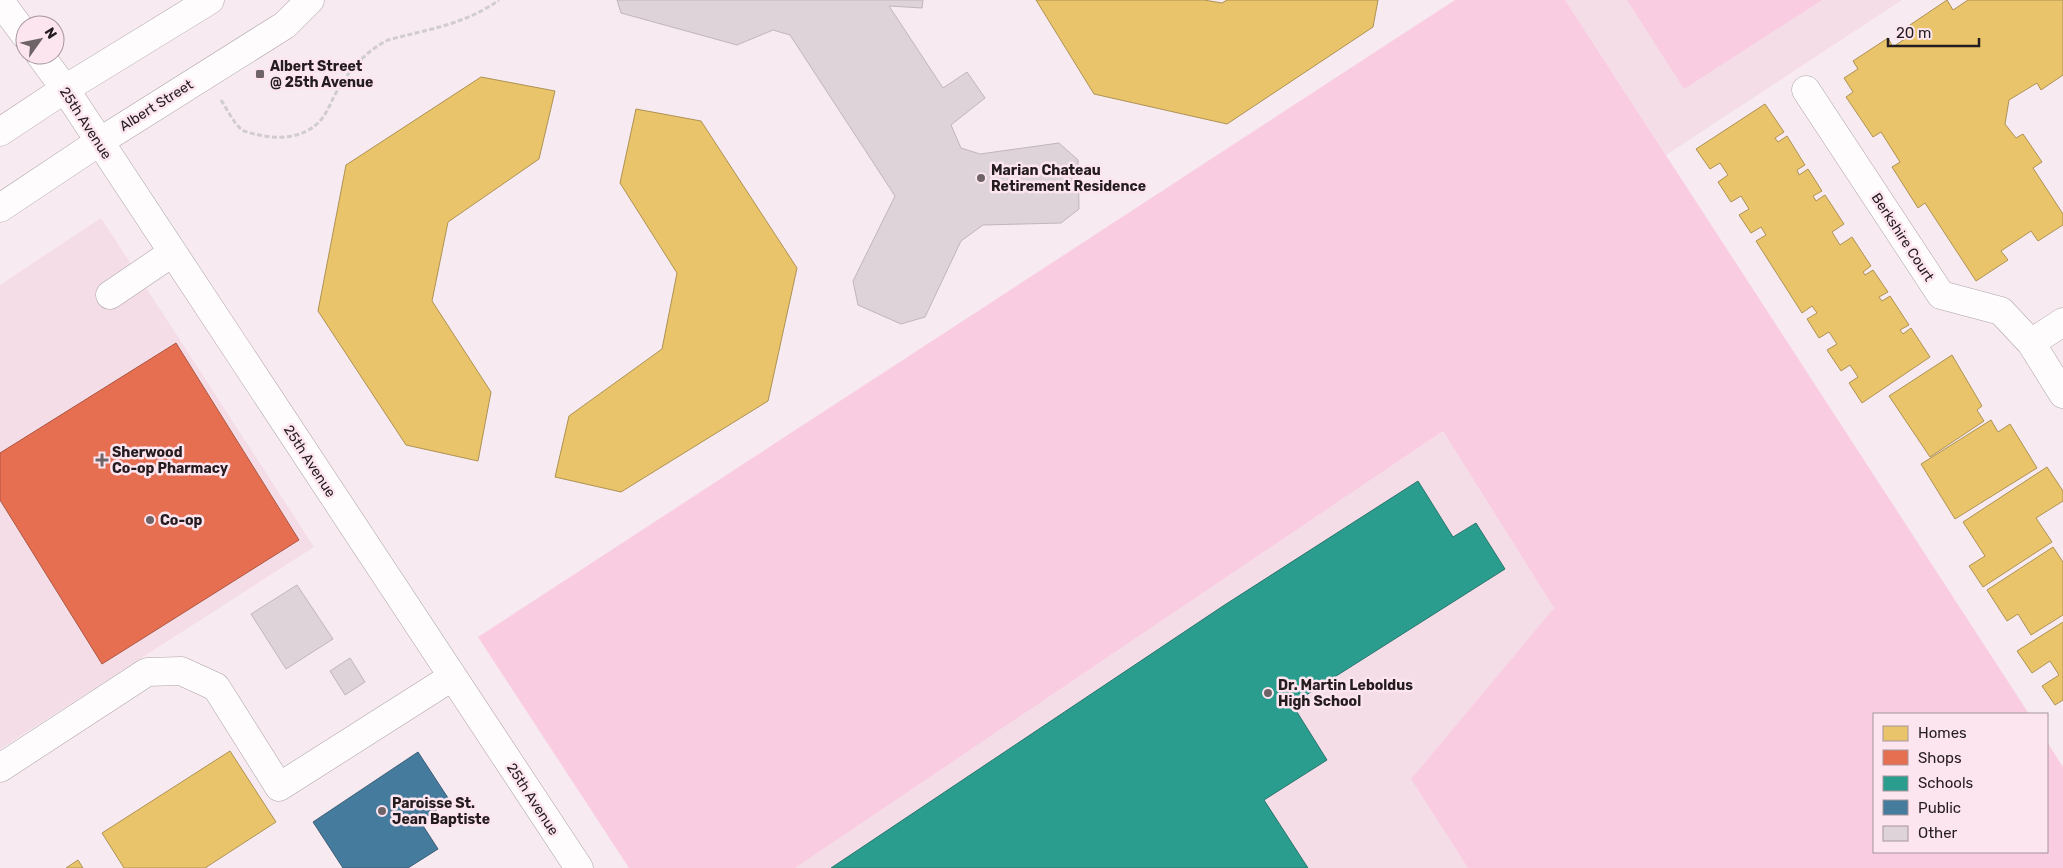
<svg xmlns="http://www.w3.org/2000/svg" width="2063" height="868" font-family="Rubik,sans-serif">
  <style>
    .built { fill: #f4dde7 }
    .green { fill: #f9cce1 }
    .homes { fill: #e9c46a; stroke: #ae9254 }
    .shops { fill: #e76f51; stroke: #ac5642 }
    .schools { fill: #2a9d8f; stroke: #28766d }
    .public { fill: #457b9d; stroke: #3b5e77 }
    .building { fill: #ded3d8; stroke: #c0b6bb }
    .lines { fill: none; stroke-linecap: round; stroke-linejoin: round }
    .minor-casing { stroke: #ada3a7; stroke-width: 29 }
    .major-casing { stroke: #ada3a7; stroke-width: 29 }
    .path { stroke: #d1cdcf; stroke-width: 3; stroke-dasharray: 5 2.5; stroke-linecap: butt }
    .minor { stroke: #fefcfd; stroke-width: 28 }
    .major { stroke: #fefcfd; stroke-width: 28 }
    .poi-dot { fill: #6e6468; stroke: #fce5ef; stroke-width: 2 }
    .labels { text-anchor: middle; stroke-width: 5; stroke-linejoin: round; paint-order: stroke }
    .poi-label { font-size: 14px; font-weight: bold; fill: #241c1f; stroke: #fce5ef; text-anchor: start }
    .street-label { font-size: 14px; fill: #241c1f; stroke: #fce5ef }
  </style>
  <rect width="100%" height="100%" fill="#f7eaf0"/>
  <path class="built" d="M 1565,0 L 1902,0 L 1666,155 Z
    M 101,218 L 314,547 L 0,749 L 0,285 Z
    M 1443,431 L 1554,608 L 1411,779 L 1468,868 L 795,868 Z"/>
  <path class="green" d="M 1455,0 L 1565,0 L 2029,714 L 1874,714 L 1874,852 L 2047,852 L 2047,742 L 2063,767 L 2063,868 L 1468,868 L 1411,779 L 1554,608 L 1443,431 L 795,868 L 629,868 L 478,637 Z
    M 1627,0 L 1822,0 L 1684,89 Z"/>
  <path class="homes" d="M 1036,0 L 1204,0 L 1222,3 L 1227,0 L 1378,0 L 1373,27 L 1227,124 L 1094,94 Z
    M 1947,0 L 1953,10 L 1968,0 L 2063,0 L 2063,75 L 2041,90 L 2037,83 L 2009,100 L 2005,124 L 2016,138 L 2023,134 L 2042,162 L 2033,168 L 2063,214 L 2063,225 L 2038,241 L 2031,231 L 2001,251 L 2008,260 L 1976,281 L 1925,203 L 1918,208 L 1892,167 L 1900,162 L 1881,132 L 1873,137 L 1846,97 L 1853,92 L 1844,78 L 1858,69 L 1853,61 L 1888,38 L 1893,47 L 1909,36 L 1904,29 Z
    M 481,77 L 555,91 L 539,159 L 448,222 L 432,301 L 491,392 L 478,461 L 406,445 L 318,311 L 346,165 Z
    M 1765,104 L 1784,132 L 1775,138 L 1778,142 L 1787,136 L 1805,165 L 1797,170 L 1799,175 L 1808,169 L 1822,191 L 1813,196 L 1816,201 L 1825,195 L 1844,224 L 1832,232 L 1840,245 L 1852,237 L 1871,266 L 1863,272 L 1865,275 L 1873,270 L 1888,292 L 1879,297 L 1882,301 L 1890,296 L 1909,325 L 1900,330 L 1903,334 L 1911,328 L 1930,357 L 1862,403 L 1849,383 L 1858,377 L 1850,365 L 1841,371 L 1827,350 L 1837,344 L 1829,332 L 1819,338 L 1807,319 L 1817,313 L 1812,306 L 1802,313 L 1756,241 L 1766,235 L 1761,227 L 1751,233 L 1739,215 L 1749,209 L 1741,196 L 1731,202 L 1718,182 L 1728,175 L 1720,163 L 1710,169 L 1696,149 Z
    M 636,109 L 701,121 L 797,268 L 768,401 L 621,492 L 555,477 L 569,416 L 662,349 L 677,273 L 620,183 Z
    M 1952,355 L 1982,406 L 1977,410 L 1984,421 L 1930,457 L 1889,396 Z
    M 1991,420 L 1998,432 L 2010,424 L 2037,468 L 1955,519 L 1921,464 Z
    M 2047,467 L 2063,491 L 2063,501 L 2036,518 L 2052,542 L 1983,587 L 1969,566 L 1985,556 L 1963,522 Z
    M 2053,547 L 2063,562 L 2063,615 L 2031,635 L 2018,614 L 2007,621 L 1987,590 Z
    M 2063,622 L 2063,700 L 2055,705 L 2042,686 L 2059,675 L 2050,661 L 2032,673 L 2017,651 Z
    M 230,751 L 276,822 L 205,868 L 124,868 L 102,833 Z
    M 78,860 L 83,868 L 66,868 Z"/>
  <path class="shops" d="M 176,343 L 299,540 L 102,664 L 0,500 L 0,453 Z"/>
  <path class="schools" d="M 1418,481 L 1453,537 L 1476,523 L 1505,569 L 1292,704 L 1327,760 L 1264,800 L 1308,868 L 831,868 L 1223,606 Z"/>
  <path class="public" d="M 418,752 L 450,801 L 420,821 L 438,849 L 408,868 L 343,868 L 313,822 Z"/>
  <path class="building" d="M 617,0 L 923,0 L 922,8 L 889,6 L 943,88 L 967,72 L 985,98 L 951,125 L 961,148 L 980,154 L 1059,143 L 1078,160 L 1079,209 L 1061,223 L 983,225 L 961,241 L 925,317 L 901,324 L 858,305 L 853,281 L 895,196 L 790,35 L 773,30 L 737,45 L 621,13 Z
    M 297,585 L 333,639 L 286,669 L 251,614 Z
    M 350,658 L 365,682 L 345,695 L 330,671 Z"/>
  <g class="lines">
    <g class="minor-casing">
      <path id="minor" d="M 0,1 L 25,35
        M 40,55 L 65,89 L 579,868
        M 1806,90 L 1941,295 L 2001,311 L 2031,343 L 2063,394
        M 110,295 L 172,253
        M 2031,343 L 2063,322
        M 0,768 L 147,672 L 181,671 L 216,687 L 279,787 L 452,677"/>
    </g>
    <g class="major-casing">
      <path id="major" d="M 0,132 L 65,89 L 210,0
        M 0,208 L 99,142 L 285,25 L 310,0"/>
    </g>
    <path class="path" d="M 221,100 C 227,109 233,122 241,129 C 245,132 250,133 255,134 C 277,140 303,139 320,121 C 328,112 331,101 337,91 C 349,70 366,51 388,40 C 428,29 464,25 499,0"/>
    <use href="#minor" class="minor"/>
    <use href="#major" class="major"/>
  </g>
  <g class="poi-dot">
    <rect x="255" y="69" width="10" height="10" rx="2.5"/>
    <circle cx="981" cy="178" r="5"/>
    <path d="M99.5 452.5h5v5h5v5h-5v5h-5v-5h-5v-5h5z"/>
    <circle cx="150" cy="520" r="5"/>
    <circle cx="1268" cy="693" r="5"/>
    <circle cx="382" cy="811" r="5"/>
  </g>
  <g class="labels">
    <g class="poi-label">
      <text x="270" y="71">Albert Street<tspan x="270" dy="16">@ 25th Avenue</tspan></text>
      <text x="991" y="175">Marian Chateau<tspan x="991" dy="16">Retirement Residence</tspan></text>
      <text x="112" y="457">Sherwood<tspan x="112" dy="16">Co-op Pharmacy</tspan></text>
      <text x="160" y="525">Co-op</text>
      <text x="1278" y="690">Dr. Martin Leboldus<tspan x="1278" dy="16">High School</tspan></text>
      <text x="392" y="808">Paroisse St.<tspan x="392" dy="16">Jean Baptiste</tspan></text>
    </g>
    <g class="street-label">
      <text transform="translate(156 105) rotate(-32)" y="5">Albert Street</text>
      <text transform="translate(86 123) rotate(57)" y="5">25th Avenue</text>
      <text transform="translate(1903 237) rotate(57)" y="5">Berkshire Court</text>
      <text transform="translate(310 461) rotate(57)" y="5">25th Avenue</text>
      <text transform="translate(533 799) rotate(57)" y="5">25th Avenue</text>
    </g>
  </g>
  <rect x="1873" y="713" width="175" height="140" fill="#fce5ef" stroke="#a6959c"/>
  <rect x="1883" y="726" width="25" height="15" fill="#e9c46a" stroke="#a6959c"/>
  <text x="1918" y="738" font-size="15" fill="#241c1f">Homes</text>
  <rect x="1883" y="750" width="25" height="15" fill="#e76f51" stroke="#a6959c"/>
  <text x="1918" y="763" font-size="15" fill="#241c1f">Shops</text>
  <rect x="1883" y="776" width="25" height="15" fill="#2a9d8f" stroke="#a6959c"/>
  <text x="1918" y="788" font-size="15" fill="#241c1f">Schools</text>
  <rect x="1883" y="800" width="25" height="15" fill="#457b9d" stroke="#a6959c"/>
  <text x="1918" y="813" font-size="15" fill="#241c1f">Public</text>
  <rect x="1883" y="826" width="25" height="15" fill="#ded3d8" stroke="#a6959c"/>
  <text x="1918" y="838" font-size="15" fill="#241c1f">Other</text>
  <g transform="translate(40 40) rotate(57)"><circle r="24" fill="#fce5ef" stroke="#a6959c"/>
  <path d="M0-4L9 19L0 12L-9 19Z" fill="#6e6468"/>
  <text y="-8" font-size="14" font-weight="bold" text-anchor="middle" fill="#241c1f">N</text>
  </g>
  <path d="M1888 38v8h91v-8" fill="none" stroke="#241c1f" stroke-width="2.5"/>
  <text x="1896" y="38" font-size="15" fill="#241c1f" stroke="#fce5ef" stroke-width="4" paint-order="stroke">20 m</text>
</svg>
